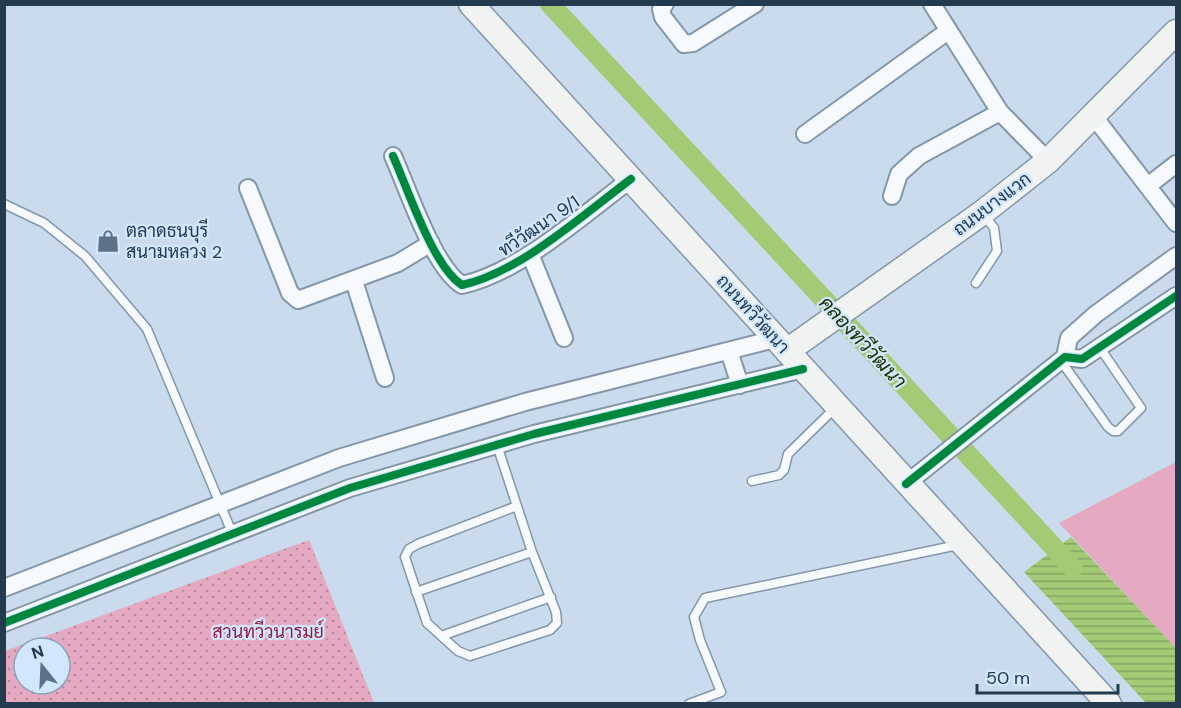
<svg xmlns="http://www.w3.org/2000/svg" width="1181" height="708" font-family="'DM Sans',Sarabun,sans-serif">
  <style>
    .green { fill: #e5aac1 }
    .park { fill: url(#park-dots); fill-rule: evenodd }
    .water { fill: url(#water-rules) }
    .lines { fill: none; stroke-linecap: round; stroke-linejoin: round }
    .canal { stroke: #a3ca75; stroke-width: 20 }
    .service-casing { stroke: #8497a8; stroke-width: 11 }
    .minor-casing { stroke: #8497a8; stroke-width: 20 }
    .secondary-casing { stroke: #8497a8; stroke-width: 27 }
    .service { stroke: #f7fafc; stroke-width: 8 }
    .minor { stroke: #f7fafc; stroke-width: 16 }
    .secondary { stroke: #f1f2f2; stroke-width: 24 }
    .cycleway-casing { stroke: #d1e7fd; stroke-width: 11 }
    .cycleway { stroke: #00873e; stroke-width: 8 }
    .labels { text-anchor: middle; stroke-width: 4.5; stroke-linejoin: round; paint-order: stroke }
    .street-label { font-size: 18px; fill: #233a4f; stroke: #d1e7fd }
    .poi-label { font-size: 18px; fill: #233a4f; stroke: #d1e7fd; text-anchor: start }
    .park-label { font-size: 18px; fill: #941c44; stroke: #d1e7fd }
    .water-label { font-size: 20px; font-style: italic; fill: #233501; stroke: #d1e7fd }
  </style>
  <defs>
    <pattern id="park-dots" width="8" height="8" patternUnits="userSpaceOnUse" patternTransform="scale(1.5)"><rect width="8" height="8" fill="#e5aac1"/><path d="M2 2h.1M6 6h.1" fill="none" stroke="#b98b9f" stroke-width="1.8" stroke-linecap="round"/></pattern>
    <pattern id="water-rules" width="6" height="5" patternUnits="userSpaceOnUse" patternTransform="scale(1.5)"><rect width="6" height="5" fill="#a3ca75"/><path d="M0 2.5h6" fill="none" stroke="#84a562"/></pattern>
  </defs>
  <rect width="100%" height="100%" fill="#c9dbec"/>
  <path class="green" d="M 1176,462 L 1176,648 L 1059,523 Z"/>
  <path class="park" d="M 309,540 L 374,703 L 5,703 L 5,651 ZM 24,648 L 60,648 L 60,684 L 24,684 Z"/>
  <path class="water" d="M 1071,537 L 1176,648 L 1176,703 L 1146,703 L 1024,572 Z"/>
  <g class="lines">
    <path class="canal" d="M 550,4 L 1073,568"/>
    <g class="service-casing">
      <path id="service" d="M 4,204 L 44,223 L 85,256 L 147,329 L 233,535
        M 976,283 L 997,251 L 994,228 L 984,215
        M 1061,361 L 1108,427 L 1113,431 L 1118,431 L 1141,408 L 1100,348
        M 497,445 L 532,552 L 556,612 L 557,623 L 550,630 L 470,656 L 458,651 L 427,623 L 405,557 L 409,549 L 418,544 L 517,506
        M 752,481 L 779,475 L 784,470 L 788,454 L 836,407
        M 416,592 L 532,552
        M 444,635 L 551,597
        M 689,704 L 721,692 L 700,640 L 694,617 L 705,598 L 958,545"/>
    </g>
    <g class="minor-casing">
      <path id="minor" d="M 665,4 L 661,9 L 663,17 L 684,44 L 693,43 L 755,4
        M 932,4 L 1000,112 L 1048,161
        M 1092,114 L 1176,223
        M 805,134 L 948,31
        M 393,156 C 408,189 433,267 462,285 C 519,273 584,214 631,179
        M 1149,185 L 1176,164
        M 248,188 L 290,293 L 298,300 L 398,263 L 431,243
        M 892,196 L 899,174 L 919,156 L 1000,112
        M 530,254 L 564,338
        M 354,281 L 385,378
        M 729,351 L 740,385
        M 1065,357 L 1069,338 L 1096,314 L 1176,256
        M 906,484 L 1065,357 L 1082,359 L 1176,296
        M 4,588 L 339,458 L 525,402 L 775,339
        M 4,623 L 350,488 L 534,434 L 803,369"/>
    </g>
    <g class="secondary-casing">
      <path id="secondary" d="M 471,4 L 1109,704
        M 787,351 L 982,213 L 1048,161 L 1176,32"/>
    </g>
    <use href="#service" class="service"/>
    <use href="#minor" class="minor"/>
    <use href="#secondary" class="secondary"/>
    <g class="cycleway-casing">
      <path id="cycleway" d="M 393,156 C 408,189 433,267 462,285 C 519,273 584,214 631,179
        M 906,484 L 1065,357 L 1082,359 L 1176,296
        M 4,623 L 350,488 L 534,434 L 803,369"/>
    </g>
    <use href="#cycleway" class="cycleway"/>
  </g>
  <defs>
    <g id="shop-bare" transform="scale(1.8)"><path d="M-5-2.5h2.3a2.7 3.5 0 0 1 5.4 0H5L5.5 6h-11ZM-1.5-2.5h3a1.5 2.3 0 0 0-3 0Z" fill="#5d7286" stroke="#d1e7fd" stroke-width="2.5" paint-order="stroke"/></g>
  </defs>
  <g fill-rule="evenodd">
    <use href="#shop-bare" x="108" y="241"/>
  </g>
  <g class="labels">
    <g class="street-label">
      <text transform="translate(992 204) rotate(-37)" y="6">ถนนบางแวก</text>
      <text transform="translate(539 226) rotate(-34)" y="6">ทวีวัฒนา 9/1</text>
      <text transform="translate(753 314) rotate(48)" y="6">ถนนทวีวัฒนา</text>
    </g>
    <g class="poi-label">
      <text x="126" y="237">ตลาดธนบุรี<tspan x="126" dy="21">สนามหลวง 2</tspan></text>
    </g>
    <g class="park-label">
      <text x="268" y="638">สวนทวีวนารมย์</text>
    </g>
    <g class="water-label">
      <text transform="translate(863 342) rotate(47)" y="7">คลองทวีวัฒนา</text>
    </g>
  </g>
  <rect width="1181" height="708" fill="none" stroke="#233a4f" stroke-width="12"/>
  <g transform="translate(42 666) rotate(342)"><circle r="28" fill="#d1e7fd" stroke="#8ba2b7" stroke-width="1.5"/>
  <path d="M0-4.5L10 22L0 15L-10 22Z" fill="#5d7286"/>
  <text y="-9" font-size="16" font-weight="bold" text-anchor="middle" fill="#233a4f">N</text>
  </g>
  <path d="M977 684v9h141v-9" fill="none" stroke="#233a4f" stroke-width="3"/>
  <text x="986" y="684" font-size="18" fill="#233a4f" stroke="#d1e7fd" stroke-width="4.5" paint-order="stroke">50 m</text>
</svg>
